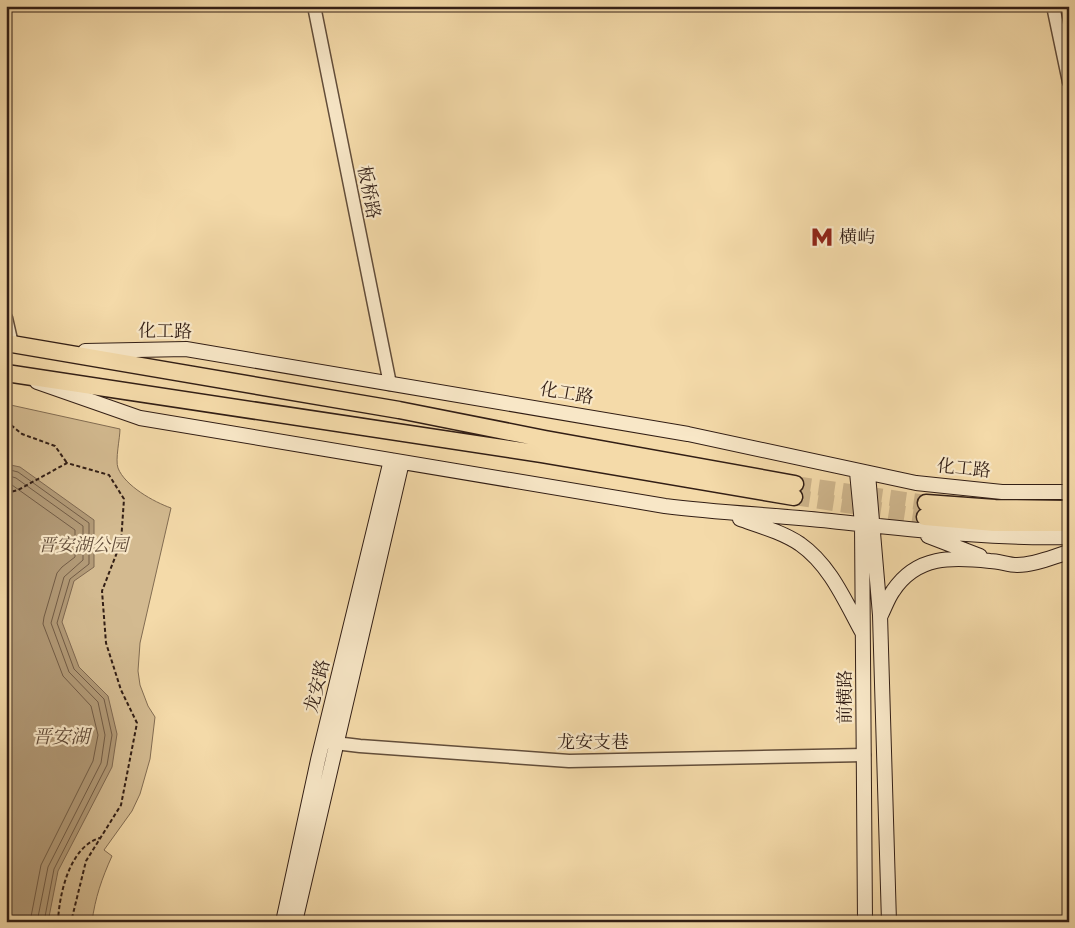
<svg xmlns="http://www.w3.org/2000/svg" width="1075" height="928" font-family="Cardo,'Noto Serif SC',serif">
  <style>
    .green { fill: #d3ba90; stroke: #826c52 }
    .water { fill: #b29a77; stroke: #7f6850 }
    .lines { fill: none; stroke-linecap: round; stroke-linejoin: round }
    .shore { stroke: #725c46; stroke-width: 1 }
    .trunk-tunnel { stroke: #cdb48b; stroke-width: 16; stroke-dasharray: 16 8; stroke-linecap: butt }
    .tertiary-casing { stroke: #624d3a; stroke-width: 15 }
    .secondary-casing { stroke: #321e15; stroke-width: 16 }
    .trunk-casing { stroke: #321e15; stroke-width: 19 }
    .path { stroke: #321e15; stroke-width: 2; stroke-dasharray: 4 2.5; stroke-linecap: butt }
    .tertiary { stroke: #f8e7c7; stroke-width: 12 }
    .secondary { stroke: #f8e7c7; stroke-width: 14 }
    .trunk { stroke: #f4daa9; stroke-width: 16 }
    .labels { text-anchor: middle; stroke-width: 4.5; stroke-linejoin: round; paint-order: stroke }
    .street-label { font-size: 18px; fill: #321e15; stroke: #f8e7c7 }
    .poi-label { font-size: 18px; fill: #321e15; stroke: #f8e7c7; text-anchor: start }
    .park-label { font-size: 18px; font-style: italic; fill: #624d3a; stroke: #f8e7c7 }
    .water-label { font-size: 19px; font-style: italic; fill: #5f4937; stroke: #f8e7c7 }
  </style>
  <rect width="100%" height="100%" fill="#f4daa9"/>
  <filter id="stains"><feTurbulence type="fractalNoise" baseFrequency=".004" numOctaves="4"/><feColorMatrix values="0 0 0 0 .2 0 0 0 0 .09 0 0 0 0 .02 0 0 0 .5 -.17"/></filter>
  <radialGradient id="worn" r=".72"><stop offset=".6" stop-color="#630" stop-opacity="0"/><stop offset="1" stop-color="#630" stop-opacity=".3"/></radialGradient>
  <path class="green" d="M 6,404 L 120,429 C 120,438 115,460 118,468 C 125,486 154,502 171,508 L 140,643 L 138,671 L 140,685 L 148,706 L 155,717 L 150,759 L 140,794 L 132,811 L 104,850 L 112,856 C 102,878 95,898 92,922 L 6,922 Z"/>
  <path class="water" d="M 6,464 L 20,467 L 94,520 L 94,567 L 74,581 L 62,622 L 79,667 L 108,696 L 117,734 L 112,767 L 58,871 L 48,922 L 6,922 Z"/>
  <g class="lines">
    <path class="shore" d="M 6,469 L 18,472 L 89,523 L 89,564 L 70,579 L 57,623 L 74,669 L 104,699 L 112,735 L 107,765 L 54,869 L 44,922
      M 6,475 L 16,478 L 83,526 L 83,560 L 64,577 L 51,623 L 69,672 L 98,702 L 105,735 L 101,763 L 48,867 L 37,922
      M 6,483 L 12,485 L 75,530 L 75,557 L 62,567 L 57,573 L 44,617 L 43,624 L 63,676 L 91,706 L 98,735 L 93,761 L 41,865 L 30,922"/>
    <path class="trunk-tunnel" d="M 795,484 L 926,503
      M 794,497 L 925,517"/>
    <g class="tertiary-casing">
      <path id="tertiary" d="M 314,6 L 390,384
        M 1053,6 L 1069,82
        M 6,318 L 12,344
        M 327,742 L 360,746 L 569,761 L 864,755"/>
    </g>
    <g class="secondary-casing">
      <path id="secondary" d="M 85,351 L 186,349 L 688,434 L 916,483 L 1002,492 L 1069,492
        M 37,382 L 140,418 L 665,506 C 720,513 776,515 831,521 C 910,529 989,539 1069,537
        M 857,472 L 862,524 L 865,922
        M 868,474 L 880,615 L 889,922
        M 740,519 C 760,526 782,532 800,544 C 830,565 845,601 862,632
        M 928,536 L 980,556
        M 881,615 C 885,607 888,598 893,591 C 917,555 952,557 990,561 C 999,561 1008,565 1017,565 C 1035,565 1052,557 1069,552
        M 283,922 L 318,760 L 391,460
        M 295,922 L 402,462"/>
    </g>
    <g class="trunk-casing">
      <path id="trunk" d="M 6,343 L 399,410 L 545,439 L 795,484
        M 6,373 L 542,454 L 794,497
        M 926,503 L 995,508 L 1069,509
        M 925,517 L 994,523 L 1069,523"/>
    </g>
    <path class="path" d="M 6,421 L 22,434 L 55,446 L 67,463
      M 6,493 L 18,490 L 67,463 L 109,475 L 124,499 L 121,542 L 102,591 L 106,643 L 121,690 L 137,723 L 121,805 L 86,861 L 71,922
      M 58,922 C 59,894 70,846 100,838"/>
    <use href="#tertiary" class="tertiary"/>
    <use href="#secondary" class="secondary"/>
    <use href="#trunk" class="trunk"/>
  </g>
  <defs>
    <g id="metro-bare" transform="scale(1.725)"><path d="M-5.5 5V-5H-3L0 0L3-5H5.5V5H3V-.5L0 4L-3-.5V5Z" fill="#8f2418" stroke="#f8e7c7" stroke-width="2.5" paint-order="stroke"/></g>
  </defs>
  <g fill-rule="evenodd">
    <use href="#metro-bare" x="822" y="237"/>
  </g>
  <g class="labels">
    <g class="street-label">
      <text transform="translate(369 192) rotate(79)" y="6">板桥路</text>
      <text transform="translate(165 331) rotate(1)" y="6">化工路</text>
      <text transform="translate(567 393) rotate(10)" y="6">化工路</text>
      <text transform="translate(964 468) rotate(6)" y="6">化工路</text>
      <text transform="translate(317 686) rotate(-76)" y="6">龙安路</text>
      <text transform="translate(845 697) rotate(-90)" y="6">前横路</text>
      <text x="593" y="748">龙安支巷</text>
    </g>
    <g class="poi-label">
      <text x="839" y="243">横屿</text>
    </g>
    <g class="park-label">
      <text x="83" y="551">晋安湖公园</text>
    </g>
    <g class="water-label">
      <text x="61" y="743">晋安湖</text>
    </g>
  </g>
  <rect width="1075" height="928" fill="none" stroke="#f4daa9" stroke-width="25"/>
  <rect x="8" y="8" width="1060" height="913" fill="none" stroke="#321e15" stroke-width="2.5"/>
  <rect x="12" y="12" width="1050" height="903" fill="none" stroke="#321e15"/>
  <rect width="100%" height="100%" filter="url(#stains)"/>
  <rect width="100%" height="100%" fill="url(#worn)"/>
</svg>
